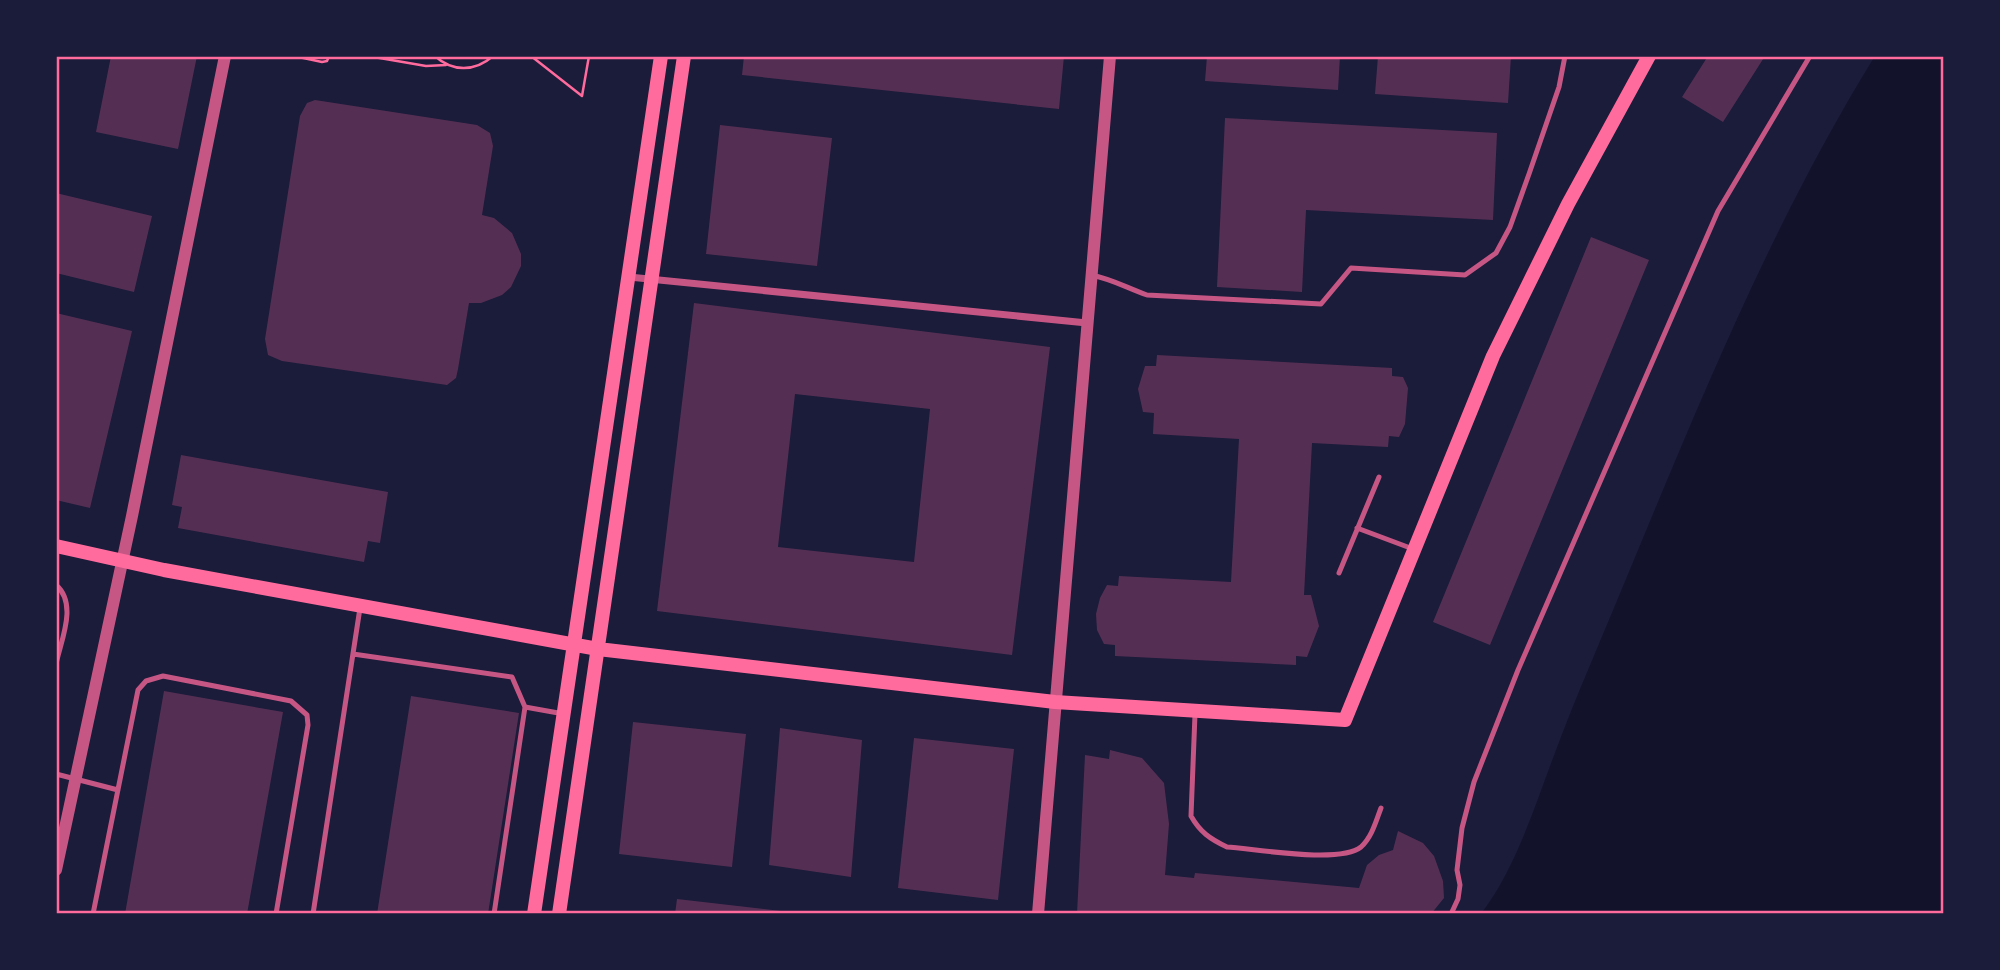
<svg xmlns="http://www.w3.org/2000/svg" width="2000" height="970" font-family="'Zilla Slab',serif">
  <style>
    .water { fill: #12122b }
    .building { fill: #542f53; fill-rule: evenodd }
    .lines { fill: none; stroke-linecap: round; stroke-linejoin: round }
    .path { stroke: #ff6b9d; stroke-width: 2.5 }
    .service { stroke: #c65784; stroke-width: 5 }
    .minor { stroke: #c65784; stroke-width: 7 }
    .tertiary { stroke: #c65784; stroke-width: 12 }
    .secondary { stroke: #ff6b9d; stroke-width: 14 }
    .neatline { fill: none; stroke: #ff6b9d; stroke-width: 2.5 }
  </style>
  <rect width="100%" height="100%" fill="#1b1b3a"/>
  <path class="water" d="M 1875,56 L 1944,56 L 1944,914 L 1481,914 C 1515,869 1532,814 1552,761 C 1564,728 1577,696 1591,663 C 1678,457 1757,247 1875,56 Z"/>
  <path class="building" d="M 111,56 L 197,56 L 178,149 L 96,132 Z
    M 744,56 L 1064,56 L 1059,109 L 742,75 Z
    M 1207,56 L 1340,56 L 1338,90 L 1205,81 Z
    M 1378,56 L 1511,56 L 1508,103 L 1375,94 Z
    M 1708,56 L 1765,56 L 1723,122 L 1682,97 Z
    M 315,100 L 477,125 L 490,133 L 493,146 L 482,215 L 494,218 L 512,233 L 521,254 L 521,266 L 511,287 L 502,295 L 481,303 L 469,303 L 458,369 L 456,378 L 447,385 L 282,361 L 268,355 L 265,339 L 300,116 L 307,103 Z
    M 1225,118 L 1497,133 L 1493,220 L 1306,210 L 1302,292 L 1217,287 Z
    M 720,125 L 832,138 L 817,266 L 706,254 Z
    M 56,193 L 152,216 L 134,292 L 56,273 Z
    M 1591,237 L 1649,260 L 1490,645 L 1433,622 Z
    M 694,303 L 1050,347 L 1012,655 L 657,611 ZM 795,394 L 930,409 L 914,562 L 778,547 Z
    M 56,313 L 132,331 L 90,508 L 56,500 Z
    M 1157,355 L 1392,368 L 1392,376 L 1403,377 L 1408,388 L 1405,424 L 1399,437 L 1389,436 L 1388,447 L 1312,443 L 1304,595 L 1311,595 L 1319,626 L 1307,657 L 1296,656 L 1296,665 L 1115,656 L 1115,645 L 1104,644 L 1097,630 L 1096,614 L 1100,598 L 1107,585 L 1118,586 L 1119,576 L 1231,582 L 1239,439 L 1153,434 L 1154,413 L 1143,412 L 1138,389 L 1145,366 L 1156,366 Z
    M 181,455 L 388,492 L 380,543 L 368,541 L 364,562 L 178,528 L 182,507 L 172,505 Z
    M 164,691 L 283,712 L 247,914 L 125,914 Z
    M 411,696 L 519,713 L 488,914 L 377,914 Z
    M 633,722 L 746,734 L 732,867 L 619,854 Z
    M 780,728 L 862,740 L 851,877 L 769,865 Z
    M 914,738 L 1014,749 L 998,900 L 898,888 Z
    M 1110,750 L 1142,758 L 1164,783 L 1169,824 L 1165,875 L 1194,878 L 1195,873 L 1359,888 L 1367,865 L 1379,855 L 1393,850 L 1398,831 L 1423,843 L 1434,856 L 1443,881 L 1444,898 L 1431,914 L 1077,914 L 1085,755 L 1109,759 Z
    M 677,899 L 789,912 L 789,914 L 675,914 Z"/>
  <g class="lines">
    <path class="path" d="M 294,56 L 322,62 L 327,61 L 329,56
      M 368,56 L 426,66 L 446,65
      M 435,56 C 452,72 475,72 493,56
      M 531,56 L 582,96 L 589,56"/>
    <path class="service" d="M 1091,275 C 1112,279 1127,288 1147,295 L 1321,304 L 1351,268 L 1465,275 L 1496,253 L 1510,227 L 1529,174 L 1559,87 L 1565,56
      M 1357,528 L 1413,549
      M 1339,573 L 1379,477
      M 56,585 C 78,604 61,640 56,664
      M 353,654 L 512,677 L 525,707 L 494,914
      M 525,707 L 564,714
      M 1195,714 L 1191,816 C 1200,832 1210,839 1227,847 C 1256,849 1340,864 1361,847 C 1372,837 1376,821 1381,808
      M 56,774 L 118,790
      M 93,914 L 138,690 L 146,681 L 163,676 L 291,701 L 307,715 L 308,725 L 276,914
      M 313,914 L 360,608
      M 1451,914 L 1458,899 L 1460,885 L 1457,870 L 1462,828 L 1474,782 L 1518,670 L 1718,211 L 1810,56"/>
    <path class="minor" d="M 629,277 L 1087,323"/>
    <path class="tertiary" d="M 56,870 L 132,516 L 225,56
      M 1038,914 L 1110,56"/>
    <path class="secondary" d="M 56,546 L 164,570 L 598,649 L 1055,702 L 1345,720 L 1493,356 L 1568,204 L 1649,56
      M 534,914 L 661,56
      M 559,914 L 684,56"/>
  </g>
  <rect width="2000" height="970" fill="none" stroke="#1b1b3a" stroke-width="116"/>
  <rect x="58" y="58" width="1884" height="854" class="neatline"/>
</svg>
